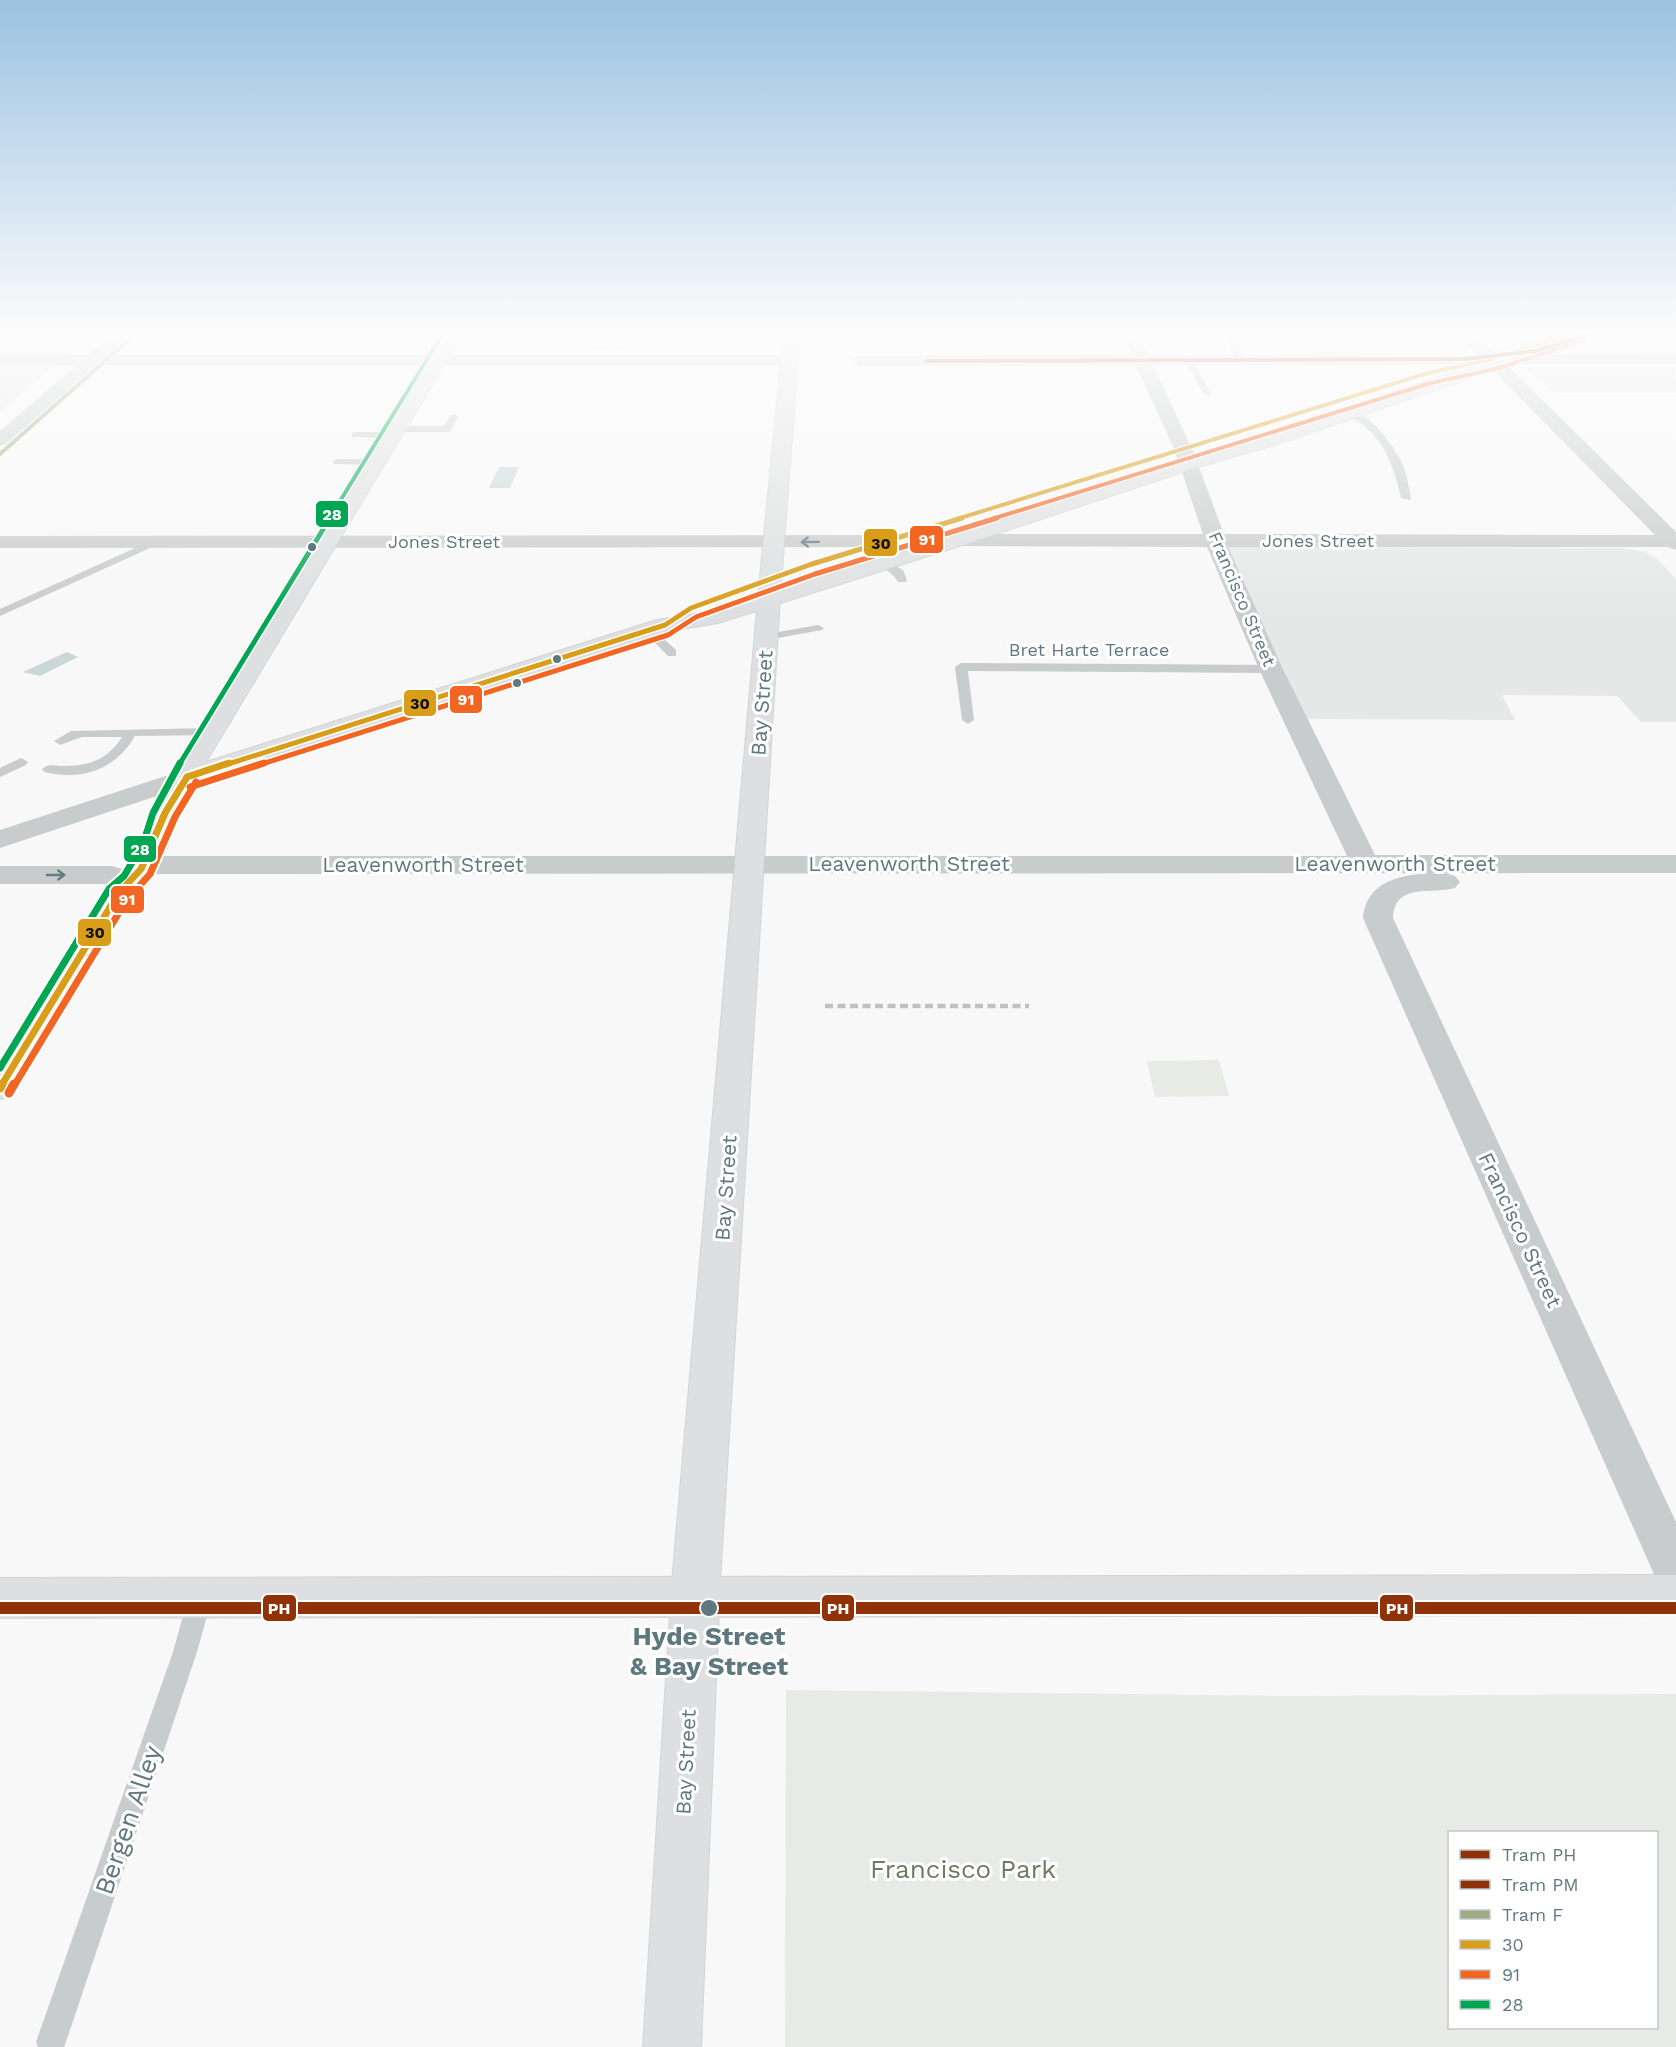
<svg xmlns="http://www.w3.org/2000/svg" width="1676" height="2047" font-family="'Work Sans',sans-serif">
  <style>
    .built { fill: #e6e8e8 }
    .green { fill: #e8eae5; fill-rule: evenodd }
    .water { fill: #c9d7d6 }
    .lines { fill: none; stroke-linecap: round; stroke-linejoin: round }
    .secondary-casing { stroke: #d3d5d5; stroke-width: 2 }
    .primary-casing { stroke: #d3d5d5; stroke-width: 2 }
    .lane { fill: #c9cccc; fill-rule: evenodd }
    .street { fill: #c9cccc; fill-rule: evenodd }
    .secondary { fill: #dedfe0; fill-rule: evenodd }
    .primary { fill: #dedfe0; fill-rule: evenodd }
    .tram { stroke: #bec2c2; stroke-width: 1.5 }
    .rail { stroke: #bec2c2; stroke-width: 4.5; stroke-dasharray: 8 4.5; stroke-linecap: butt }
    .bus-1-far3-casing { stroke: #fff; stroke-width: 6 }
    .bus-1-far2-casing { stroke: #fff; stroke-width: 8 }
    .bus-1-far1-casing { stroke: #fff; stroke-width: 11 }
    .bus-1-casing { stroke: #fff; stroke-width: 14 }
    .bus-2-far3-casing { stroke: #fff; stroke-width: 6 }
    .bus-2-far2-casing { stroke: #fff; stroke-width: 8 }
    .bus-2-far1-casing { stroke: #fff; stroke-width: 11 }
    .bus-2-casing { stroke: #fff; stroke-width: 14 }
    .bus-3-far2-casing { stroke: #fff; stroke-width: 6 }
    .bus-3-far1-casing { stroke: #fff; stroke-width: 8 }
    .bus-3-casing { stroke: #fff; stroke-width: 11 }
    .bus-1-far3 { stroke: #d89d19; stroke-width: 4 }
    .bus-1-far2 { stroke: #d89d19; stroke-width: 5 }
    .bus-1-far1 { stroke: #d89d19; stroke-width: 7 }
    .bus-1 { stroke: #d89d19; stroke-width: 9 }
    .bus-2-far3 { stroke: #f26522; stroke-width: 4 }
    .bus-2-far2 { stroke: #f26522; stroke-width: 5 }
    .bus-2-far1 { stroke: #f26522; stroke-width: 7 }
    .bus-2 { stroke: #f26522; stroke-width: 9 }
    .bus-3-far2 { stroke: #00a651; stroke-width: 4 }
    .bus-3-far1 { stroke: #00a651; stroke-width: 5 }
    .bus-3 { stroke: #00a651; stroke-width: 7 }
    .tram-1-casing { stroke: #fff; stroke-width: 16 }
    .tram-2-casing { stroke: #fff; stroke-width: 6 }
    .tram-3-casing { stroke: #fff; stroke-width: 6 }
    .tram-1 { stroke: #913108; stroke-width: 12 }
    .tram-2 { stroke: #913108; stroke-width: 4 }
    .tram-3 { stroke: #a0aa84; stroke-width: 4 }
    .oneway { stroke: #637c82 }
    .bus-dot { fill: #5e787e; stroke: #fff; stroke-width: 2 }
    .labels { text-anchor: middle; stroke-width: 6; stroke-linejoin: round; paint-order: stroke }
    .far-street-label { font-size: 18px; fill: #5e787e; stroke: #fff }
    .street-label { font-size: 21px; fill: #5e787e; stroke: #fff }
    .near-stop-label { font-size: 26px; font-weight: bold; fill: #5e787e; stroke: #fff }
    .near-street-label { font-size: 26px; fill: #5e787e; stroke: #fff }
    .near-park-label { font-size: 26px; fill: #6e7a62; stroke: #fff }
    .line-badge { stroke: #fff; stroke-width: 2 }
    .badge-label { font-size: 16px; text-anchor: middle; font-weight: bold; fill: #fff }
    .pale-badge-label { font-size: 16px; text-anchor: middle; font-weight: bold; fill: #111 }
  </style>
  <rect width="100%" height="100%" fill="#f8f8f8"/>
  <path class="built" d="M 0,330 L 97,330 L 0,412 Z
    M 1526,368 L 1675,368 L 1676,393 L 1554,393 Z
    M 1226,547 L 1622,548 L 1646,552 L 1655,557 L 1676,579 L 1676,722 L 1641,722 L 1617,696 L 1502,695 L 1515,720 L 1307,719 Z"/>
  <path class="green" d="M 155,330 L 176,330 L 194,351 L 131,351 Z
    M 1219,1060 L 1229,1096 L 1155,1097 L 1147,1061 Z
    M 786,1690 L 1293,1696 L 1676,1694 L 1676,2047 L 785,2047 ZM 1450,1832 L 1656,1832 L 1656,2028 L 1450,2028 Z"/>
  <path class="water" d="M 499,467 L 519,467 L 510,488 L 489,488 Z
    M 67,652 L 78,657 L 40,676 L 23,672 Z"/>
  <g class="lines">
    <g class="secondary-casing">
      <path id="secondary" d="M 449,330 L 465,330 L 206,762 L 657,620 L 707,612 L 952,536 L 1181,460 L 1266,436 L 1447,374 L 1463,367 L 1462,364 L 1464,361 L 1567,330 L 1590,330 L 1588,333 L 1498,362 L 1459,382 L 1278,444 L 1195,468 L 966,544 L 718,623 L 669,631 L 195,783 L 177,817 L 167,848 L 142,889 L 130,899 L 12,1096 L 0,1099 L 0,1060 L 103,894 L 121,877 L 139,848 L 149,817 L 189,745 Z
        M 1676,1575 L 1676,1615 L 0,1618 L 0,1578 Z"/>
    </g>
    <g class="primary-casing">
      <path id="primary" d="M 784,330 L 800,330 L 780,598 L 720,1582 L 701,2047 L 643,2047 L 672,1582 L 758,598 Z"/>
    </g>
    <path class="lane" d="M 1219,330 L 1227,330 L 1245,359 L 1244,361 L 1238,361 Z
      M 627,345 L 631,347 L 630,349 L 594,350 L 590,348 L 594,346 Z
      M 1185,357 L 1192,359 L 1211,393 L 1210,395 L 1203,393 L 1184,359 Z
      M 1348,411 C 1368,409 1393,445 1401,461 C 1407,472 1408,486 1411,498 L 1410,500 L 1401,498 C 1392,459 1383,436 1348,415 Z
      M 454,414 L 458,417 L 450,431 L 447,432 L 396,432 L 391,429 L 396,426 L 444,426 L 451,415 Z
      M 355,432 L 393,432 L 398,435 L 393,438 L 352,437 L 352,433 Z
      M 337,459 L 376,459 L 381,462 L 376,465 L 334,464 L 332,462 Z
      M 155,539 L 160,542 L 159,544 L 0,616 L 0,609 Z
      M 884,560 L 903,570 L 907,580 L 906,582 L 898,582 C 893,573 886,571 879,563 Z
      M 818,625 L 824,628 L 822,630 L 767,640 L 761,637 L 767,634 Z
      M 648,627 L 652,628 L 676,650 L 676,656 L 668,656 L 644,632 L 644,628 Z
      M 961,663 L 1271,665 L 1277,669 L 1271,673 L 968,671 L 974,720 L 968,724 L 962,720 L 955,667 Z
      M 210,728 L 216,732 L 215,735 L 135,736 C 115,770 82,781 44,772 L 42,769 C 48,764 53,765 60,766 C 87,767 108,760 122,737 L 82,737 L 60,745 L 54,741 L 71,731 Z
      M 21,758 L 28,762 L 26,765 L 0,777 L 0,768 Z
      M 200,1588 L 208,1591 L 212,1598 L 197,1652 L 66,2042 L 64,2047 L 38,2047 L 36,2042 L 173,1652 L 188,1598 L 192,1591 Z"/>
    <path class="street" d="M 118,330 L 135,330 L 108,355 L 789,355 L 797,360 L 789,365 L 97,365 L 6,444 L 0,446 L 0,431 L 77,365 L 0,365 L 0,355 L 88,355 Z
      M 1120,330 L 1136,330 L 1148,355 L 1477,355 L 1454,330 L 1470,330 L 1496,355 L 1676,354 L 1676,364 L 1506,364 L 1676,532 L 1676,550 L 1667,547 L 1228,547 L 1283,669 L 1375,855 L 1676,855 L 1676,873 L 143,874 L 133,871 L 128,865 L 133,859 L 143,856 L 1347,856 L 1259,669 L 1207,547 L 959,546 L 952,544 L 949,540 L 952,536 L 959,534 L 1203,534 L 1174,449 L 1136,365 L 859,366 L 851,361 L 859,356 L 1132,355 ZM 1487,364 L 1655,535 L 1224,534 L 1192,449 L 1153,365 Z
      M 889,535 L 896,537 L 899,541 L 896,545 L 889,547 L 0,548 L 0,536 Z
      M 187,769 L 196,771 L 200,777 L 196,783 L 0,848 L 0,830 Z
      M 0,866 L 112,866 L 122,869 L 127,875 L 122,881 L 112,884 L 0,884 Z
      M 1445,873 L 1455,876 L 1460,882 L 1455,888 C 1430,895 1395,882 1393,918 L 1676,1522 L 1676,1591 L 1659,1586 L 1653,1572 L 1363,918 C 1367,876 1411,873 1445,873 Z"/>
    <use href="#secondary" class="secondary"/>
    <use href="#primary" class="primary"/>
    <path class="tram" d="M 859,361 L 887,358 L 991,358"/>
    <path class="rail" d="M 825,1006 L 1029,1006"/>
    <g class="bus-1-far3-casing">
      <path id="bus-1-far3" d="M 957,519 L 1428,373 L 1492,359 L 1582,330"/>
    </g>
    <g class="bus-1-far2-casing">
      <path id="bus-1-far2" d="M 225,765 L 665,625 L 691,608 L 812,564 L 962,518"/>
    </g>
    <g class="bus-1-far1-casing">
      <path id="bus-1-far1" d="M 187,777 L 229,763
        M 1,1086 L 118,894 L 141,869 L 165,813 L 187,777"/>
    </g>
    <g class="bus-1-casing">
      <path id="bus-1" d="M 0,1088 L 2,1084"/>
    </g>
    <g class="bus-2-far3-casing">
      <path id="bus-2-far3" d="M 992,519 L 1431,383 L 1495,369 L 1585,340"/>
    </g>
    <g class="bus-2-far2-casing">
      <path id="bus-2-far2" d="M 259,765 L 668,635 L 696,617 L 815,574 L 997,518"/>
    </g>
    <g class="bus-2-far1-casing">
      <path id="bus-2-far1" d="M 190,787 L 264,763
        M 14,1086 L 126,901 L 150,874 L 175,817 L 196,782"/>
    </g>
    <g class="bus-2-casing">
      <path id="bus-2" d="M 9,1093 L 14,1084"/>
    </g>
    <g class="bus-3-far2-casing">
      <path id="bus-3-far2" d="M 329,519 L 445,330"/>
    </g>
    <g class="bus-3-far1-casing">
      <path id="bus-3-far1" d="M 179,765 L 330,518"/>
    </g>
    <g class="bus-3-casing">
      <path id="bus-3" d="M 0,1068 L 109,889 L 124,876 L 143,844 L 153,813 L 180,763"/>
    </g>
    <use href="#bus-1-far3" class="bus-1-far3"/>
    <use href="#bus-1-far2" class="bus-1-far2"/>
    <use href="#bus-1-far1" class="bus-1-far1"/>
    <use href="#bus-1" class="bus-1"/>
    <use href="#bus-2-far3" class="bus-2-far3"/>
    <use href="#bus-2-far2" class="bus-2-far2"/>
    <use href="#bus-2-far1" class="bus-2-far1"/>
    <use href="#bus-2" class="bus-2"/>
    <use href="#bus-3-far2" class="bus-3-far2"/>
    <use href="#bus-3-far1" class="bus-3-far1"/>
    <use href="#bus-3" class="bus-3"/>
    <g class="tram-1-casing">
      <path id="tram-1" d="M 0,1608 L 1676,1608"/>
    </g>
    <g class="tram-2-casing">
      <path id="tram-2" d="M 926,361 L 1465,359 L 1535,351 L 1602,330"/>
    </g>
    <g class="tram-3-casing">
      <path id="tram-3" d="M 0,454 L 140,330"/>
    </g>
    <use href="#tram-1" class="tram-1"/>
    <use href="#tram-2" class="tram-2"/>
    <use href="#tram-3" class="tram-3"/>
  </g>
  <defs><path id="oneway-shaft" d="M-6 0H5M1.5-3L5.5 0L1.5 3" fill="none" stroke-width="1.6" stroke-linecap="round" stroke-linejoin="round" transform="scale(1.5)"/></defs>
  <g class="oneway">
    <use href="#oneway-shaft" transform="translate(810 542) rotate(179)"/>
    <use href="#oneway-shaft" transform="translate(56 875)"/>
  </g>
  <linearGradient id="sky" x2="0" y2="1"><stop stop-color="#9bc2e1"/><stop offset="0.54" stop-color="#fcfcfc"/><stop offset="1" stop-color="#fcfcfc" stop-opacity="0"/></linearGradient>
  <rect width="1676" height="616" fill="url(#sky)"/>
  <g class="bus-dot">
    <circle cx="312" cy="547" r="5"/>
    <circle cx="557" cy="659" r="5"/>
    <circle cx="517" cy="683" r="5"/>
    <circle cx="709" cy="1608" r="9"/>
  </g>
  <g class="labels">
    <g class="far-street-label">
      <text x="1318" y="547">Jones Street</text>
      <text x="444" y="548">Jones Street</text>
      <text transform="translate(1242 599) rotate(67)" y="6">Francisco Street</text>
      <text x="1089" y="656">Bret Harte Terrace</text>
    </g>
    <g class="street-label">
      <text transform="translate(762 703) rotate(-86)" y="7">Bay Street</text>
      <text x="909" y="871">Leavenworth Street</text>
      <text x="1395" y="871">Leavenworth Street</text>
      <text x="423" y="872">Leavenworth Street</text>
      <text transform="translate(726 1188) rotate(-86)" y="7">Bay Street</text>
      <text transform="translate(1520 1230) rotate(65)" y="7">Francisco Street</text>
      <text transform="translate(686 1762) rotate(-87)" y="7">Bay Street</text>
    </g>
    <g class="near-stop-label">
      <text x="709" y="1645">Hyde Street<tspan x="709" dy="30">&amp; Bay Street</tspan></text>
    </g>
    <g class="near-street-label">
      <text transform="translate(128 1820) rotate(-71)" y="9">Bergen Alley</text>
    </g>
    <g class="near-park-label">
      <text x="963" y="1878">Francisco Park</text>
    </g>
  </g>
  <g class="line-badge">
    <rect x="315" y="500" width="34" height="28" rx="6" fill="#00a651"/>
    <rect x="909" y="525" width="35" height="29" rx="6" fill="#f26522"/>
    <rect x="863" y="528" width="35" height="29" rx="6" fill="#d89d19"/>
    <rect x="449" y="685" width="34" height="29" rx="6" fill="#f26522"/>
    <rect x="403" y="689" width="34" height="28" rx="6" fill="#d89d19"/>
    <rect x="123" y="835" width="34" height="28" rx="6" fill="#00a651"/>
    <rect x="110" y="885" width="35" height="29" rx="6" fill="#f26522"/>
    <rect x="77" y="918" width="35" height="29" rx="6" fill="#d89d19"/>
    <rect x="262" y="1594" width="35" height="28" rx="6" fill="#913108"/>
    <rect x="821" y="1594" width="34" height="28" rx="6" fill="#913108"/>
    <rect x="1379" y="1594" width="35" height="28" rx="6" fill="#913108"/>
  </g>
  <g class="badge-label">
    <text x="332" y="520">28</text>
    <text x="927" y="545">91</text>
    <text x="466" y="705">91</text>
    <text x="140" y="855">28</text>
    <text x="127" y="905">91</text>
    <text x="279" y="1614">PH</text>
    <text x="838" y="1614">PH</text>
    <text x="1397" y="1614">PH</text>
  </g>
  <g class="pale-badge-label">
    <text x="881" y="549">30</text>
    <text x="420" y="709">30</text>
    <text x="95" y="938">30</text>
  </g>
  <rect x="1448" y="1831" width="210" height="198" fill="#ffffff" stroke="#bfc9cb" stroke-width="1.5"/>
  <rect x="1460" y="1850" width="30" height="9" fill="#913108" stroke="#bfc9cb" stroke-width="1.5"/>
  <text x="1502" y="1861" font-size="18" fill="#5e787e">Tram PH</text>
  <rect x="1460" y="1880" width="30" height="9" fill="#913108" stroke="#bfc9cb" stroke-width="1.5"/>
  <text x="1502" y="1891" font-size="18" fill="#5e787e">Tram PM</text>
  <rect x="1460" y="1910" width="30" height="9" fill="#a0aa84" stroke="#bfc9cb" stroke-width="1.5"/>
  <text x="1502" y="1921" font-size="18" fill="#5e787e">Tram F</text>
  <rect x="1460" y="1940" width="30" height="9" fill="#d89d19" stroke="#bfc9cb" stroke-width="1.5"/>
  <text x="1502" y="1951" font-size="18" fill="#5e787e">30</text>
  <rect x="1460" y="1970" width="30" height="9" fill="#f26522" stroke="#bfc9cb" stroke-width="1.5"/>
  <text x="1502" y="1981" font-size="18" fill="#5e787e">91</text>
  <rect x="1460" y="2000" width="30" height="9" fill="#00a651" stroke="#bfc9cb" stroke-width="1.5"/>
  <text x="1502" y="2011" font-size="18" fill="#5e787e">28</text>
</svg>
